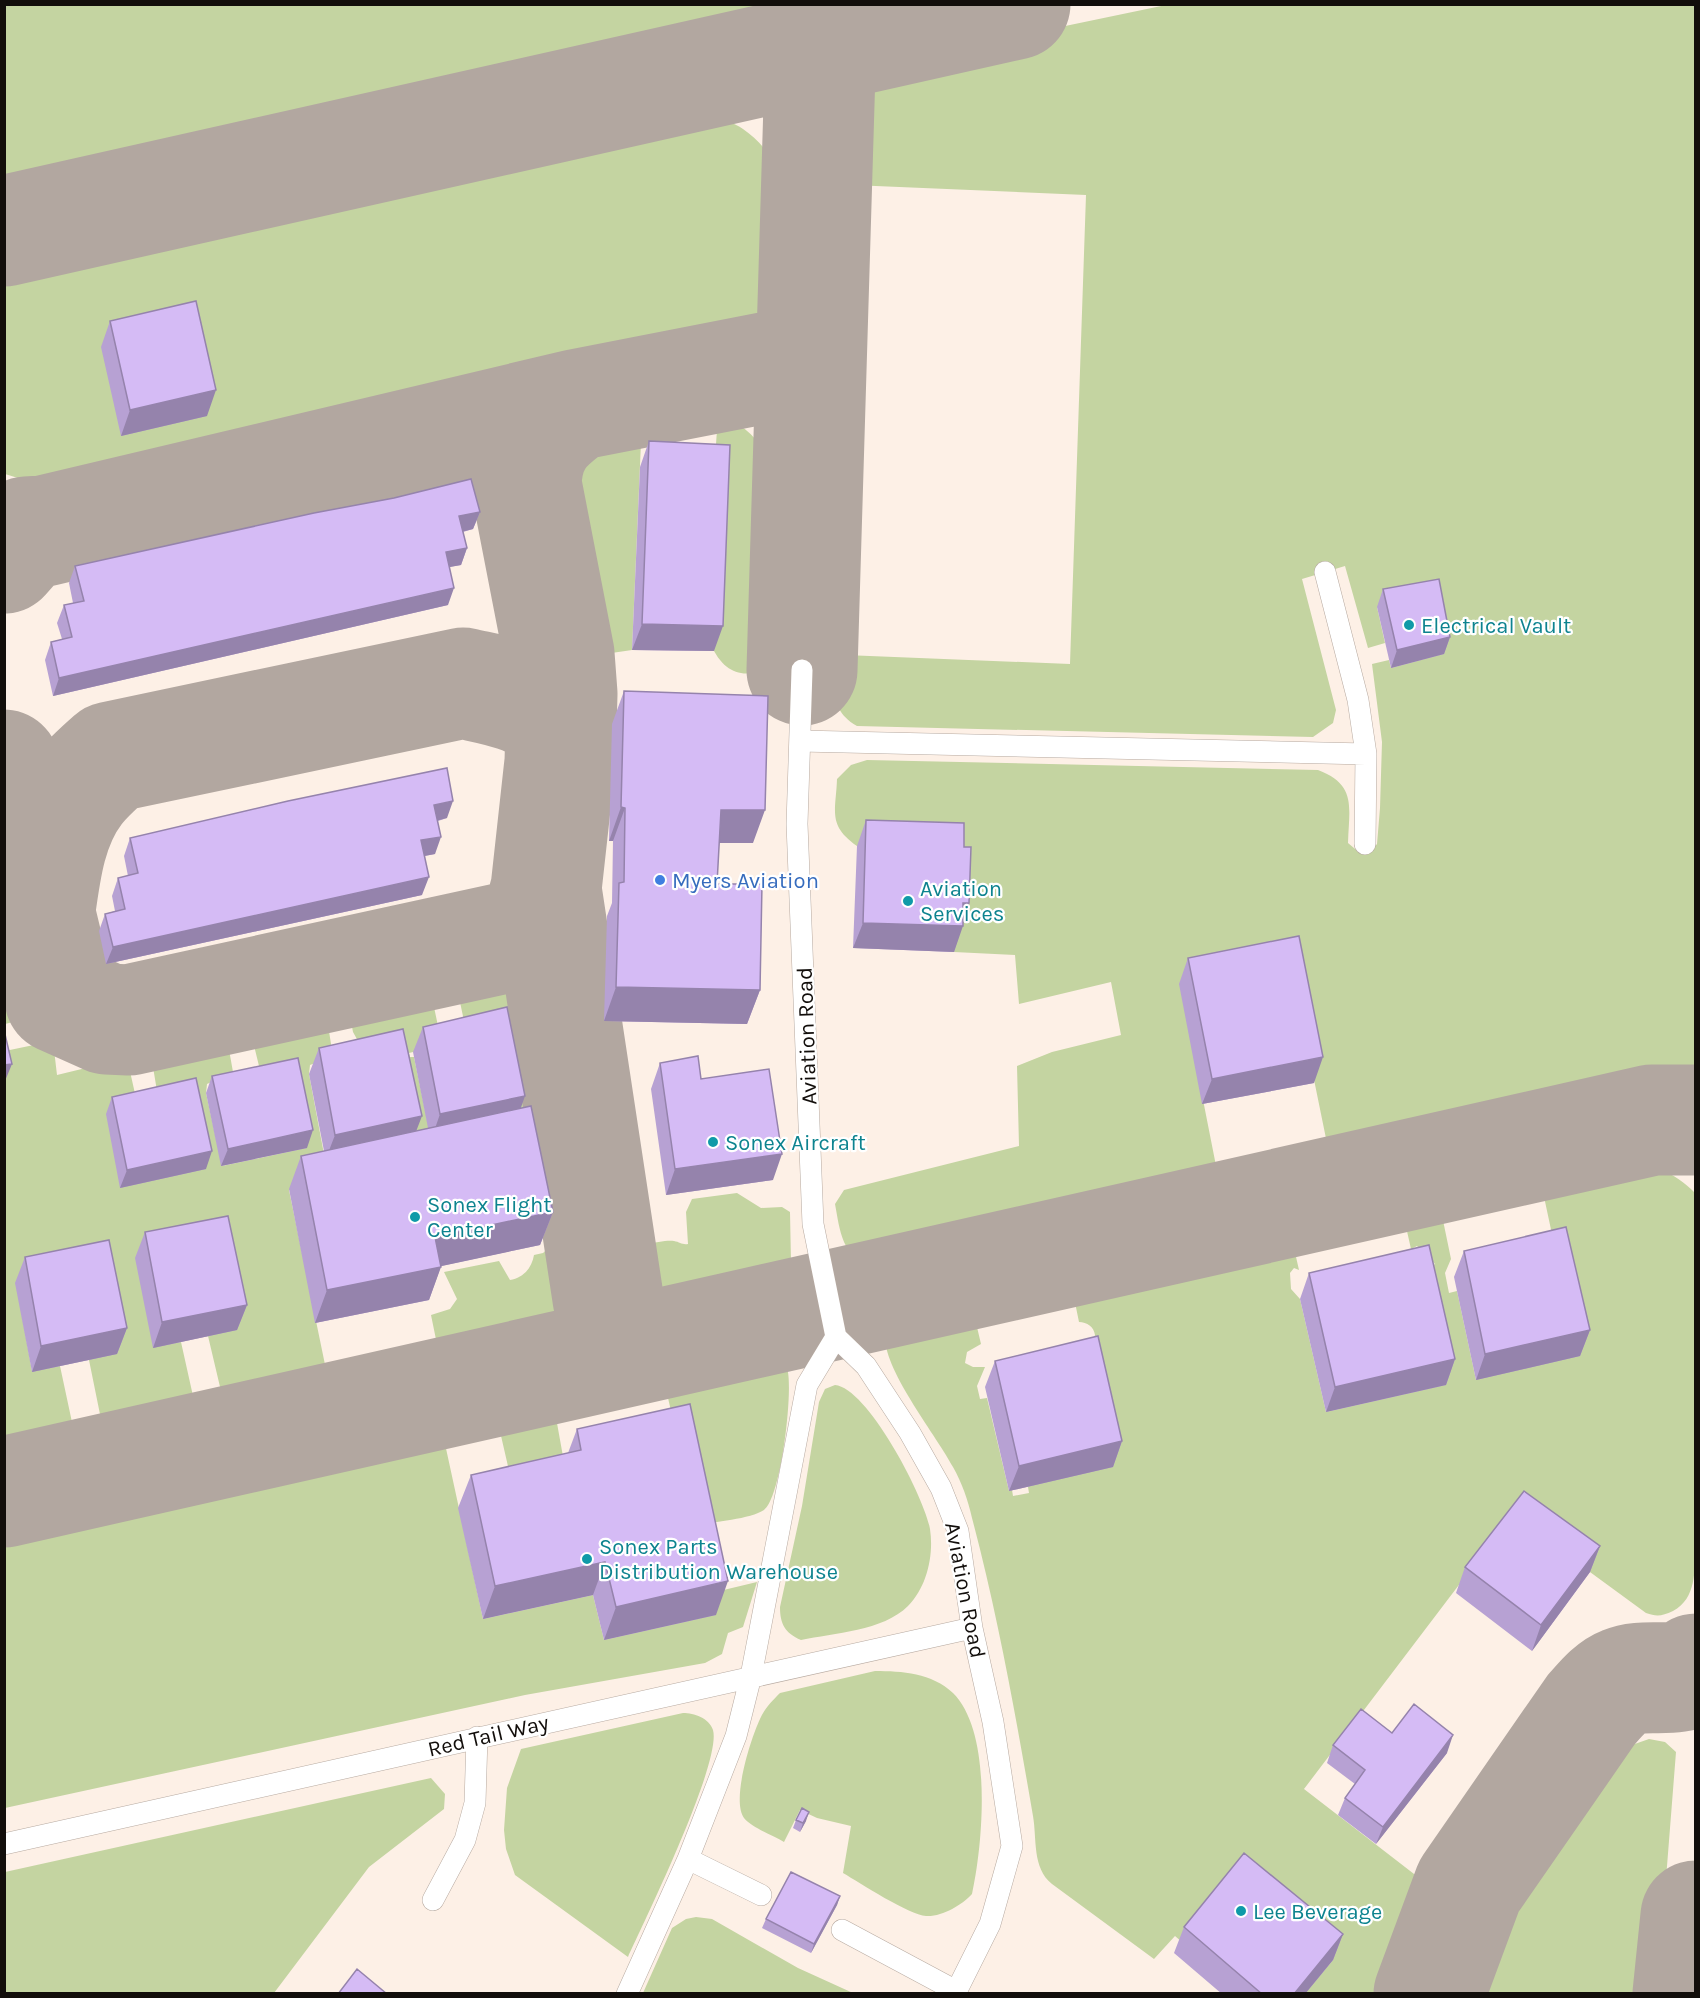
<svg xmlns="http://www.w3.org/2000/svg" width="1700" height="1998" font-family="Karla,sans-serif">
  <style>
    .green { fill: #c4d4a1 }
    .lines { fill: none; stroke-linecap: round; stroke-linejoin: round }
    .taxiway { stroke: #b2a7a0; stroke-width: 111 }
    .service-casing { stroke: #b7aaa1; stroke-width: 22 }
    .service { stroke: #fff; stroke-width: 21 }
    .wall { fill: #b7a1d3 }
    .shaded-wall { fill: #9583ac }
    .building { fill: #d5bbf5; stroke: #9583ac; stroke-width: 1.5 }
    .culture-dot { fill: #0f9aa8; stroke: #fff; stroke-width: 2 }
    .shop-dot { fill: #3f7fe0; stroke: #fff; stroke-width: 2 }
    .labels { text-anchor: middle; stroke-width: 4.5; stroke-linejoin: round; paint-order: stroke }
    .culture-label { font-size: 22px; fill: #0d838f; stroke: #fff; text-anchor: start }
    .shop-label { font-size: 22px; fill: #366cbe; stroke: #fff; text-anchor: start }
    .street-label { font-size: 22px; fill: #120e0b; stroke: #fff }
  </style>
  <rect width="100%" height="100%" fill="#fdf0e6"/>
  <path class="green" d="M 4,5 L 5,4 L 771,5 L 754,19 L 746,22 L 745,25 L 663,49 L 5,198 Z
    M 1166,5 L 1695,5 L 1695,1073 L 1675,1082 L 1330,1158 L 1290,962 L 1180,983 L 1219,1181 L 877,1261 C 842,1264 840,1230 835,1204 L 844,1190 L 1019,1146 L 1017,1066 L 1052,1052 L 1121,1035 L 1111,982 L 1019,1004 L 1015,955 L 954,952 L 954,849 L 857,846 C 827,825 836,811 837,779 L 851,765 L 867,760 L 1318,770 C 1357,785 1349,807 1348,843 L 1361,854 L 1369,853 L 1377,844 L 1380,808 L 1382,742 L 1372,664 L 1389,660 L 1391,668 L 1443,654 L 1377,607 L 1385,643 L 1368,648 L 1345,566 L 1302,579 L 1336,710 L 1333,723 L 1313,737 L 857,726 C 830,710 836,693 836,664 L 845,655 L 1070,664 L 1086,195 L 852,185 C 853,140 854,96 896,68 C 906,62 920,59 931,54 Z
    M 672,116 C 697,116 723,115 743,129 C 762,142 778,163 782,185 C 787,211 783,290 771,312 C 759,334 739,343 718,354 L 73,495 L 5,474 L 5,265 Z
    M 718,415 C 749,425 767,447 775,479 L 770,673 C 744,675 728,676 714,651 L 721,470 L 715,459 Z
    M 635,420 L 641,427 L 641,442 L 632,650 L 598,655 L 592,652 L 557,478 C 561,442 606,430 635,420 Z
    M 5,821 L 18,886 L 5,890 L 4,890 Z
    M 23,908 L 46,1014 L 5,1024 L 5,913 Z
    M 521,970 L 546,987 L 566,1130 L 523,1139 L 468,1040 L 456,983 Z
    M 430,988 L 442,1045 L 409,1053 L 410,1057 L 414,1057 L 431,1139 L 421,1155 L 353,1032 L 348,1006 Z
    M 326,1012 L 331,1044 L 328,1058 L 310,1065 L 309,1074 L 329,1181 L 289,1190 L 329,1384 L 225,1408 L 208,1336 L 153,1347 L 181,1342 L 197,1414 L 104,1434 L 89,1360 L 16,1283 L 32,1371 L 60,1366 L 76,1441 L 5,1457 L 5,1051 L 53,1041 L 57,1075 L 127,1058 L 138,1107 L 159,1103 L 150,1049 L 226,1033 L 233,1072 L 207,1084 L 206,1093 L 222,1166 L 306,1148 L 290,1067 L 259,1066 L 250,1029 Z
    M 1621,1162 C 1651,1164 1674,1171 1695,1193 L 1696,1547 C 1694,1571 1697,1598 1673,1611 C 1662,1616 1657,1617 1646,1613 L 1512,1515 L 1304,1789 L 1427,1884 C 1438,1907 1410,1969 1402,1993 L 1305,1993 L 1333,1960 L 1183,1943 L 1175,1936 L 1154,1959 L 1052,1884 C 1032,1868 1037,1839 1033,1816 C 1016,1717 998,1616 972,1518 C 968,1500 962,1483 953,1467 C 937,1436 877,1362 886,1331 L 896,1324 L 972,1306 L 981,1344 L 967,1352 L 965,1363 L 973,1367 L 985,1367 L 977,1386 L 980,1399 L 987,1398 L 1009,1491 L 1012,1490 L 1013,1496 L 1029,1493 L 1028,1487 L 1095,1335 C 1094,1327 1087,1322 1079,1322 L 1071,1283 L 1291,1235 L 1299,1270 L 1294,1268 L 1290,1273 L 1291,1289 L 1300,1299 L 1326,1412 L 1445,1385 L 1427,1269 L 1435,1264 L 1417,1246 L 1411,1249 L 1402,1209 L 1439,1201 L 1451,1259 L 1445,1273 L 1449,1293 L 1457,1291 L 1476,1380 L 1556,1253 L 1540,1178 Z
    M 737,1193 L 761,1208 L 782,1207 L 790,1212 L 791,1263 L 785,1278 C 764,1290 668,1314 646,1307 L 634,1293 L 626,1254 C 632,1247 664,1239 674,1241 C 680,1242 682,1245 688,1244 L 686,1212 L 692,1199 Z
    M 580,1236 C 586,1273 602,1316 558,1333 L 440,1359 L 431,1315 L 450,1309 L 457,1299 L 444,1272 L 499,1261 L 510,1280 C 523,1278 532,1268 534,1255 L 543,1253 L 556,1241 Z
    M 772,1351 C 778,1355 785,1360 787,1368 C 794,1388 781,1499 764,1510 C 751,1519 713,1522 697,1525 L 663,1376 Z
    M 835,1385 C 868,1388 925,1498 930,1529 C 934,1555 927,1587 908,1606 C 883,1631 834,1633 801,1640 C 785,1633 780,1624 780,1607 L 802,1506 L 819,1402 L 825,1389 Z
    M 553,1401 L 564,1462 L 513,1488 L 496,1414 Z
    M 442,1430 L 483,1619 L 593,1595 L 604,1640 L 715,1615 L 711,1593 L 757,1582 L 743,1627 L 728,1633 L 722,1654 L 705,1663 L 525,1695 L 5,1808 L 4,1526 Z
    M 875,1671 C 902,1671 932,1673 953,1693 C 993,1733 983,1843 972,1894 C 962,1905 942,1917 926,1916 C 909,1915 860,1883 843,1873 L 851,1826 L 817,1818 L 800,1810 L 784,1842 C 773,1835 752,1828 744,1818 C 731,1800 751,1738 760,1719 C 765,1708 772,1701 780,1693 Z
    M 683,1713 C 694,1713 709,1718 713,1730 C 722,1762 645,1920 628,1957 L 515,1875 L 506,1849 L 504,1830 L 507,1788 L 521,1749 Z
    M 1649,1739 L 1665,1742 L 1676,1752 L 1657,1993 L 1459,1993 L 1477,1937 L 1486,1920 L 1620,1754 L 1629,1746 Z
    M 431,1778 L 445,1794 L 444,1809 L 369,1867 L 274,1993 L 5,1993 L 5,1872 Z
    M 696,1917 L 712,1919 L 798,1968 L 853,1993 L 643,1993 L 672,1928 L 686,1919 Z"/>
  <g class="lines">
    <path class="taxiway" d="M 4,231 L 1015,4
      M 4,558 L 27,532 L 44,531 L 575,405 L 811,359
      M 802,670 L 822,4
      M 4,765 L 60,998 L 107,1019 L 129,1020 L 527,933 L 538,919 L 546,889 L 560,762 L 562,694 L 559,654 L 526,484 C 528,443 543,428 575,405
      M 546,889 L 608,1298 C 616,1331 626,1332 656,1343
      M 39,917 C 45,873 50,826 78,790 C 87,778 100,767 111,757 L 463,683 C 497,691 543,696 560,731
      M 4,1492 L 1652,1120 L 1696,1120
      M 1429,1994 L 1469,1886 L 1591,1710 C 1600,1700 1610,1687 1623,1682 C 1647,1672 1674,1685 1696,1669
      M 1688,1994 L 1696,1916"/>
    <g class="service-casing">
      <path id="service" d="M 1325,572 L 1358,700 L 1366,754 L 1365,844
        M 802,670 L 797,824 L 813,1224 L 836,1337 L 866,1366 L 910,1433 L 941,1488 L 958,1531 L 972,1628 L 993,1722 L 1012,1846 L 990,1924 L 955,1994
        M 800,741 L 1366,754
        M 4,1844 L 972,1628
        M 688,1859 L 761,1895
        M 433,1900 L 465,1840 L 475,1803 L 477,1737
        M 842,1930 L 956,1991
        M 627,1994 L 688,1859 L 736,1736 L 751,1676 L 807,1385 L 836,1337"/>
    </g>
    <use href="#service" class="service"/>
  </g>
  <path class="wall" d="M 110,321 L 207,416 L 121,436 L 101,347 Z
    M 649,441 L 714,651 L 632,650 L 640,467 Z
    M 480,512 L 473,529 L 463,532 L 467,548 L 461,565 L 449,567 L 448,605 L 53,696 L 45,660 L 51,642 L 62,639 L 57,623 L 64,605 L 73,603 L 69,583 L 75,566 Z
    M 1383,589 L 1450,637 L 1444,654 L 1391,668 L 1377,607 Z
    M 624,691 L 753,843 L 719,843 L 717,884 L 760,990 L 747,1024 L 604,1021 L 607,916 L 612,903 L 613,841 L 609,841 L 612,724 Z
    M 447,818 L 438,821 L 435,854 L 424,856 L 422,895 L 106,964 L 99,931 L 105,914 L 115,911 L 112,896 L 118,878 L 128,876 L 124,856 L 130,838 Z
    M 866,820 L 964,847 L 969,903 L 954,952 L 853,948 L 857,846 Z
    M 1188,958 L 1314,1083 L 1202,1104 L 1179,984 Z
    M 423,1027 L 521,1108 L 553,1212 L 540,1245 L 441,1266 L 429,1300 L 315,1323 L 289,1189 L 301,1156 L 324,1151 L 309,1074 L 319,1048 L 416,1131 L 428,1128 L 413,1052 Z
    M 660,1063 L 701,1079 L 773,1180 L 666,1195 L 651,1089 Z
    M 212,1076 L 307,1148 L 221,1166 L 206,1093 Z
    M 112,1097 L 206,1169 L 120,1188 L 106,1114 Z
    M 145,1232 L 247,1305 L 237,1330 L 153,1348 L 135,1258 Z
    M 1464,1251 L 1590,1330 L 1580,1356 L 1476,1380 L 1454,1277 Z
    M 25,1257 L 127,1328 L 117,1354 L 32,1372 L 15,1283 Z
    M 1309,1273 L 1455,1359 L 1446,1385 L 1326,1412 L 1300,1299 Z
    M 995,1361 L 1122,1441 L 1113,1467 L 1009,1491 L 985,1387 Z
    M 577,1429 L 716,1615 L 604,1640 L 593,1595 L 483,1619 L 458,1508 L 471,1475 L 568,1453 Z
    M 1600,1546 L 1590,1572 L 1532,1651 L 1456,1593 L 1465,1567 Z
    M 1333,1745 L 1447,1753 L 1376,1844 L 1338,1815 L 1345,1798 L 1355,1784 L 1327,1763 Z
    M 796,1820 L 806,1821 L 800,1832 L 793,1828 Z
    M 840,1896 L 837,1905 L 811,1953 L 762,1928 L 766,1919 Z
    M 1184,1927 L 1343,1934 L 1333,1960 L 1305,1994 L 1222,1994 L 1174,1953 Z"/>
  <path class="shaded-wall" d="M 216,390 L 207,416 L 121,436 L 130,410 Z
    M 480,512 L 473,529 L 453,534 L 459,516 Z
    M 467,548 L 461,565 L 439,569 L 446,552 Z
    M 454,588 L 448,605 L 53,696 L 59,678 Z
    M 642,624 L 723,626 L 714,651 L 632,650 Z
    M 1450,637 L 1444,654 L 1391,668 L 1397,650 Z
    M 453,801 L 447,818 L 428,823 L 434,805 Z
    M 621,807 L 625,808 L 613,841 L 609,841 Z
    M 721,810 L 765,810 L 753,843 L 709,843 Z
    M 441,837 L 435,854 L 414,858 L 421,840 Z
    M 429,877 L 422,895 L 106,964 L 113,947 Z
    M 963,903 L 969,903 L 961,926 L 963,926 L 954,952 L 853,948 L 863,923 Z
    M 616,987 L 760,990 L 747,1024 L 604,1021 Z
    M 1323,1057 L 1314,1083 L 1202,1104 L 1212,1079 Z
    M 12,1064 L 5,1081 L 4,1081 L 4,1065 Z
    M 525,1096 L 516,1122 L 431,1140 L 440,1114 Z
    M 422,1116 L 412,1142 L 325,1161 L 335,1135 Z
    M 313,1130 L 307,1148 L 221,1166 L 228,1149 Z
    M 212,1151 L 206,1169 L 120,1188 L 127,1170 Z
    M 782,1154 L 773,1180 L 666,1195 L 675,1169 Z
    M 553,1212 L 540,1245 L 423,1270 L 435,1237 Z
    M 441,1267 L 429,1300 L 315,1323 L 327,1290 Z
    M 247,1305 L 237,1330 L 153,1348 L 162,1322 Z
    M 127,1328 L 117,1354 L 32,1372 L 41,1346 Z
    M 1590,1330 L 1580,1356 L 1476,1380 L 1485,1354 Z
    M 1455,1359 L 1446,1385 L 1326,1412 L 1335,1387 Z
    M 1122,1441 L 1113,1467 L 1009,1491 L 1019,1466 Z
    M 1600,1546 L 1590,1572 L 1532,1651 L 1541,1625 Z
    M 605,1562 L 593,1595 L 483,1619 L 495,1586 Z
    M 728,1581 L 716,1615 L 604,1640 L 616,1607 Z
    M 1453,1735 L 1447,1753 L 1376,1844 L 1383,1827 Z
    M 809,1812 L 806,1821 L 800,1832 L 803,1823 Z
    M 840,1896 L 837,1905 L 811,1953 L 814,1944 Z
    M 1343,1934 L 1333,1960 L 1305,1994 L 1294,1994 Z"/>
  <path class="building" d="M 196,301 L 216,390 L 130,410 L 110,321 Z
    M 649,441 L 730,445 L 723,626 L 642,624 Z
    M 471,479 L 480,512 L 459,516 L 467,548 L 446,552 L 454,588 L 59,678 L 51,642 L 72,637 L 64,605 L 84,601 L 75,566 L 314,513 L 394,498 Z
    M 1439,579 L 1450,637 L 1397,650 L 1383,589 Z
    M 624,691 L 768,696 L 765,810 L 721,810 L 717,884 L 762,884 L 760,990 L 616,987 L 619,883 L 624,882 L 625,808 L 621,807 Z
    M 447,768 L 453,801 L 434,805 L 441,837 L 421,840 L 429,877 L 113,947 L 105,914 L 125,909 L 118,878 L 138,873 L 130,838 L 288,801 Z
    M 866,820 L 964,823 L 964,847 L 971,847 L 969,903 L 963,903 L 963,926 L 863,923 Z
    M 1299,936 L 1323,1057 L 1212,1079 L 1188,958 Z
    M 507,1007 L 525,1096 L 440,1114 L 423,1027 Z
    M 403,1029 L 422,1116 L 335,1135 L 319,1048 Z
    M 4,1030 L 12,1064 L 4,1065 Z
    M 698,1056 L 701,1079 L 769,1069 L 782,1154 L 675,1169 L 660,1063 Z
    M 298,1058 L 313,1130 L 228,1149 L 212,1076 Z
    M 196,1078 L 212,1151 L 127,1170 L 112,1097 Z
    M 531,1106 L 553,1212 L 435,1237 L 441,1267 L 327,1290 L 301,1156 Z
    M 228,1216 L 247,1305 L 162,1322 L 145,1232 Z
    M 1566,1227 L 1590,1330 L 1485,1354 L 1464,1251 Z
    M 109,1240 L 127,1328 L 41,1346 L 25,1257 Z
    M 1429,1245 L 1455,1359 L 1335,1387 L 1309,1273 Z
    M 1098,1336 L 1122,1441 L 1019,1466 L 995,1361 Z
    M 690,1404 L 728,1581 L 616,1607 L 605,1562 L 495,1586 L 471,1475 L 581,1450 L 577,1429 Z
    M 1524,1491 L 1600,1546 L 1541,1625 L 1465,1567 Z
    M 1414,1704 L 1453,1735 L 1383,1827 L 1345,1798 L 1365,1770 L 1333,1745 L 1361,1709 L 1392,1733 Z
    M 802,1808 L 809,1812 L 803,1823 L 796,1820 Z
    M 1244,1853 L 1343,1934 L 1294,1994 L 1262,1994 L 1184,1927 Z
    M 791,1872 L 840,1896 L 814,1944 L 766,1919 Z
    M 357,1969 L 387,1994 L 338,1994 Z"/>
  <g class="culture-dot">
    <circle cx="1409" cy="625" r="6"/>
    <circle cx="908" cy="901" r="6"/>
    <circle cx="713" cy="1142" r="6"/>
    <circle cx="415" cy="1217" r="6"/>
    <circle cx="587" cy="1559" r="6"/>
    <circle cx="1241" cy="1911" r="6"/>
  </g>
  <circle class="shop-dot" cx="660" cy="880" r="6"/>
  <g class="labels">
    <g class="culture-label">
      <text x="1421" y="633">Electrical Vault</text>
      <text x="920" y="896">Aviation<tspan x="920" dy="25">Services</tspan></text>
      <text x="725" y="1150">Sonex Aircraft</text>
      <text x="427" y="1212">Sonex Flight<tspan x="427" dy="25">Center</tspan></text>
      <text x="599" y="1554">Sonex Parts<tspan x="599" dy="25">Distribution Warehouse</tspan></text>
      <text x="1253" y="1919">Lee Beverage</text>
    </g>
    <g class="shop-label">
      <text x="672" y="888">Myers Aviation</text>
    </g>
    <g class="street-label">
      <text transform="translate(806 1036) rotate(-92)" y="8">Aviation Road</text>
      <text transform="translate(966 1590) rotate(79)" y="8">Aviation Road</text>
      <text transform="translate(488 1735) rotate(-13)" y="8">Red Tail Way</text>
    </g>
  </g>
  <rect width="1700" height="1998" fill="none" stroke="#120e0b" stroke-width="12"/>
</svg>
